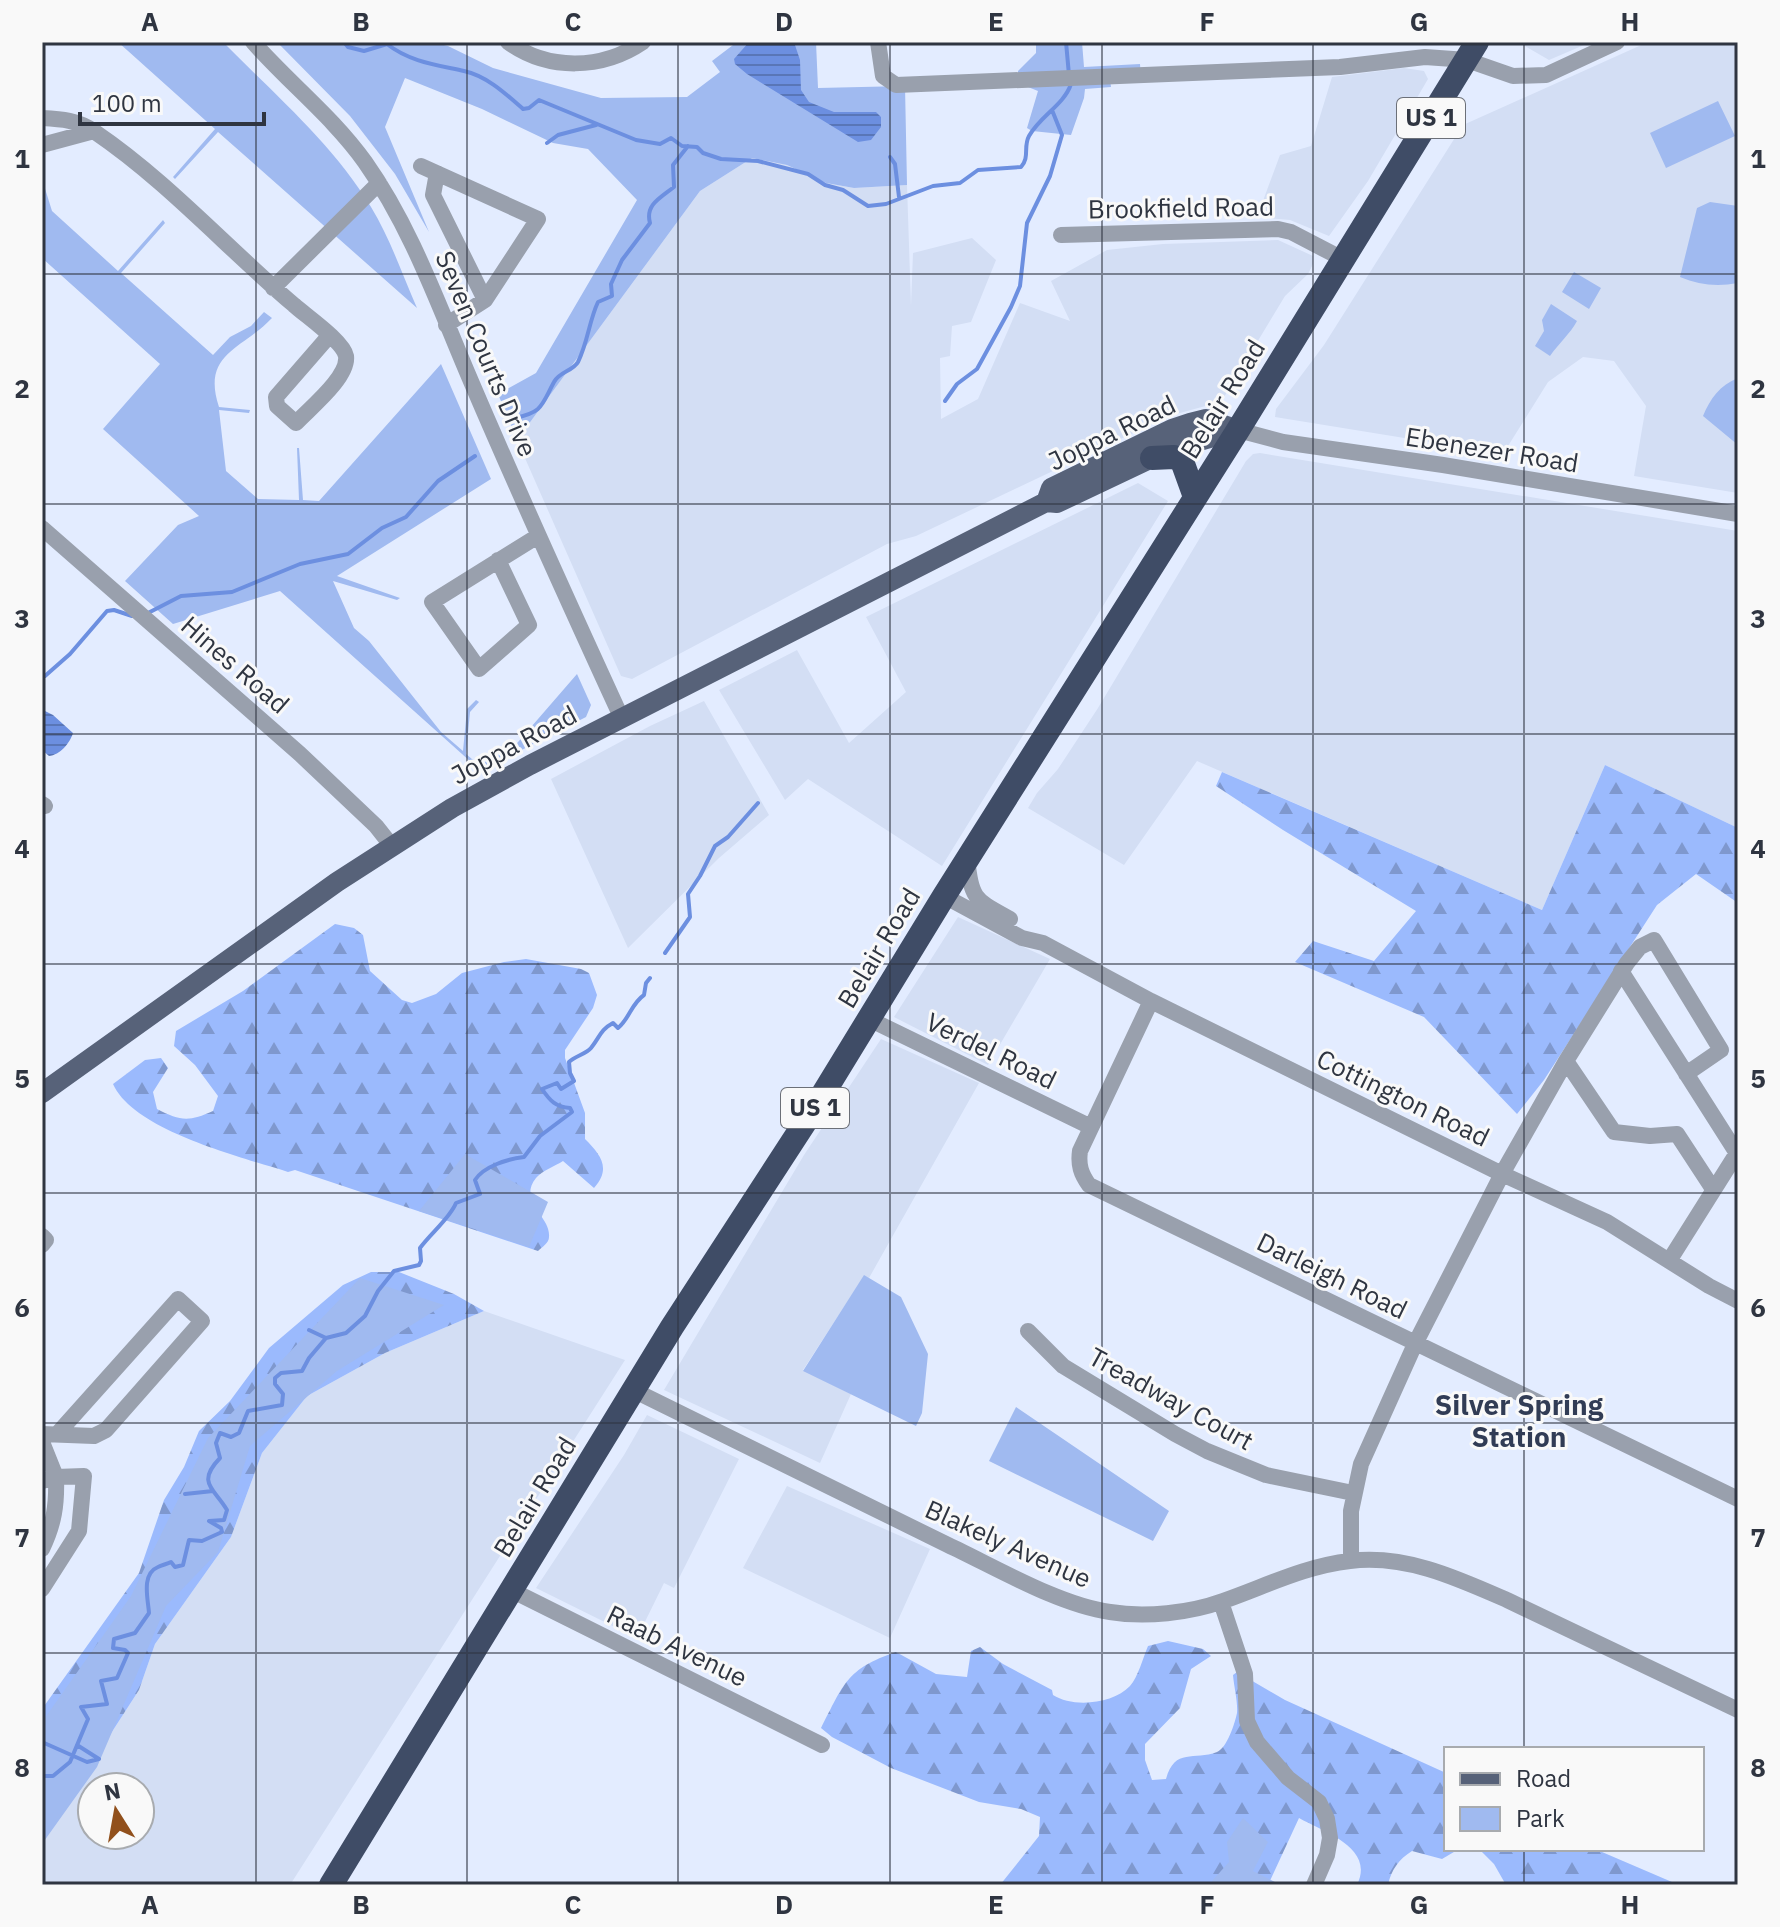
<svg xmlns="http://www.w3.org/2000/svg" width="1780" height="1927" font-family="'IBM Plex Sans',sans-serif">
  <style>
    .built { fill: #d3def4; fill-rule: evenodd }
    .forest { fill: url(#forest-firs) }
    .park { fill: #a0baf0 }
    .water { fill: url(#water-rules) }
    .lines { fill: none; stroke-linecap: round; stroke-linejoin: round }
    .stream { stroke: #6c8fe0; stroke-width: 4 }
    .minor { stroke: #99a0ad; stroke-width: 16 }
    .major { stroke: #576279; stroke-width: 20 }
    .highway { stroke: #3f4c66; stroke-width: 24 }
    .grid { fill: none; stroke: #2f3541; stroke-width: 2; stroke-opacity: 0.55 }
    .labels { text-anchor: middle; stroke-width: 6; stroke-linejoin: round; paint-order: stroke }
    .shield { fill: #f9f9f9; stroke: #6c7078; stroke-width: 2 }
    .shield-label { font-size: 24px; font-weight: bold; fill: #2f3541 }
    .street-label { font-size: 26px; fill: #2f3541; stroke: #f9f9f9 }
    .neighbourhood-label { font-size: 28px; font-weight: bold; fill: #313c55; stroke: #f9f9f9 }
    .neatline { fill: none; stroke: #2f3541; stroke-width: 3 }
    .grid-label { font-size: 26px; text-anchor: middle; font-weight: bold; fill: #2f3541 }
  </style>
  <defs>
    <pattern id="forest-firs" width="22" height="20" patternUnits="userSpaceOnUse" patternTransform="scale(2)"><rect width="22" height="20" fill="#9bbafd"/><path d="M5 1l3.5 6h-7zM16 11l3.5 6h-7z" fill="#7f98ce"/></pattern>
    <pattern id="water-rules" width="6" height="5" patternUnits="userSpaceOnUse" patternTransform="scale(2)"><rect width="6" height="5" fill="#6c8fe0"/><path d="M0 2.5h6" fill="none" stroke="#5976b7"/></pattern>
  </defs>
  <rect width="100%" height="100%" fill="#e3ecff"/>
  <path class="built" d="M 1518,42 L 1591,42 L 1549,60 Z
    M 1648,42 L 1738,42 L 1738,493 L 1634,476 L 1646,406 L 1614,361 L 1583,357 L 1548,382 L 1503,454 L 1275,417 L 1276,409 L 1324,345 L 1463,125 Z
    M 1404,68 L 1424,71 L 1428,79 L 1368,181 L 1329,236 L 1290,220 L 1257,217 L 1280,155 L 1311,146 L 1332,77 Z
    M 752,158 L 787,165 L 826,183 L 854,188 L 907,185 L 911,306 L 913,253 L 972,238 L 996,260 L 971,322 L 952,326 L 950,356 L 940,358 L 941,419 L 978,399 L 1020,303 L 1070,321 L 1051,281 L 1107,250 L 1163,244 L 1278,240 L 1313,256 L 1313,264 L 1308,274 L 1285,296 L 1224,397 L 1209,405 L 1169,416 L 916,536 L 887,544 L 632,679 L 621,676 L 517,440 L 700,191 Z
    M 1260,453 L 1738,531 L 1738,828 L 1605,765 L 1542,910 L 1197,761 L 1124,865 L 1028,808 L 1037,793 L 1058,769 L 1098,708 L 1246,461 L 1253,454 Z
    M 1138,483 L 1168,501 L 942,866 L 808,779 L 785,800 L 719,690 L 797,650 L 849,743 L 906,692 L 866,617 Z
    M 704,701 L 769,815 L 719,858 L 628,948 L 551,779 L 650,726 Z
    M 958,917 L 1050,959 L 988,1065 L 894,1017 Z
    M 881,1039 L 979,1083 L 869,1278 L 864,1276 L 803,1370 L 851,1394 L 820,1463 L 664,1390 L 804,1155 Z
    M 484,1311 L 625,1360 L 290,1885 L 42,1885 L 42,1840 L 139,1690 L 155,1644 L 231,1537 L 262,1453 L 307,1396 L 385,1353 ZM 92,1787 L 140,1787 L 140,1835 L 92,1835 Z
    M 647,1415 L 739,1459 L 674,1588 L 664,1583 L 637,1638 L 536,1588 L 624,1455 Z
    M 787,1486 L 930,1549 L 890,1638 L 743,1568 Z"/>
  <path class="forest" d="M 1605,765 L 1738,828 L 1738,903 L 1696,874 L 1657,905 L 1544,1080 L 1517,1114 L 1424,1017 L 1295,962 L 1313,941 L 1374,961 L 1416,911 L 1283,830 L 1216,786 L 1222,772 L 1542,910 Z
    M 335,924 L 354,928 L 363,935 L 370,971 L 402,1000 L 412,1003 L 436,994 L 462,973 L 504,962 L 526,959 L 581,969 L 589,973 L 597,995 L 593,1008 L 565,1050 L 565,1058 L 585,1113 L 585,1139 C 600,1154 612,1168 594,1188 L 563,1161 C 555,1166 542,1171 536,1178 C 517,1202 551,1216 549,1237 C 549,1243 542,1247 538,1251 L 295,1170 L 288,1172 C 242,1157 134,1131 113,1084 L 145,1060 L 161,1058 L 168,1068 L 153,1092 L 157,1109 C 180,1121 189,1122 213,1111 L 218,1096 L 195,1065 L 174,1046 L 176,1031 L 243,991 Z
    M 371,1272 L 399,1272 L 454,1294 L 484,1311 L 385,1353 L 307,1396 L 262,1453 L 231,1537 L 155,1644 L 139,1690 L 42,1840 L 42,1709 L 139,1573 L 164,1500 L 184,1467 L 199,1431 L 230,1401 L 269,1348 L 343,1285 Z
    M 1168,1641 L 1203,1649 L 1211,1656 L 1191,1669 L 1180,1708 L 1145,1744 L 1145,1760 L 1152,1780 L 1166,1779 C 1175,1747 1194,1761 1217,1752 C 1227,1748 1235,1723 1237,1713 C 1238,1702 1234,1687 1233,1675 L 1237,1672 L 1285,1700 L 1446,1773 L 1446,1849 L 1459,1849 L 1442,1859 L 1412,1851 C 1399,1859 1391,1870 1388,1885 L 1357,1885 C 1375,1848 1326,1833 1299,1818 L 1268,1885 L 1000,1885 L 1039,1836 L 1040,1817 L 1021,1809 L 979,1802 L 891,1768 L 832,1737 L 821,1728 C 844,1684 846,1669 896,1652 L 936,1674 L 967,1677 L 971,1651 L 980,1647 L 1003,1664 L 1052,1690 L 1053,1695 C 1073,1708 1113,1704 1130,1686 C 1138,1677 1143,1658 1148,1646 Z
    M 1479,1849 L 1595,1849 L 1679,1885 L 1506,1885 L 1494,1864 Z"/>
  <path class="park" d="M 118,42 L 223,42 C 274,94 333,144 371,207 C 390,238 402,274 417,308 L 218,132 L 175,179 L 173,177 L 215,129 Z
    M 277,42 L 431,42 L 448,46 L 493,68 L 601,98 L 687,97 L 720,72 L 712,61 L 737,42 L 816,42 L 818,88 L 905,86 L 907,185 L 854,188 L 826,183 L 787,165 L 752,158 L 700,191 L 517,440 L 498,394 L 536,373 L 637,200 L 588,149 L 553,143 L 482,109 L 405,78 L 385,127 L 429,232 L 395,174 L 350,116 Z
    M 1036,42 L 1082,42 L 1084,67 L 1140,64 L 1141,78 L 1110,79 L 1111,87 L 1085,89 L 1084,98 L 1071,135 L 1032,131 L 1027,128 L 1038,91 L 1018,83 L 1018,71 L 1036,53 Z
    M 1718,101 L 1735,136 L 1666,168 L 1650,133 Z
    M 42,179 L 52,211 L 118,271 L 163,220 L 165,223 L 121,273 L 213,355 L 230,337 L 251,326 L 264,312 L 272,318 C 243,349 201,353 219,407 L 250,410 L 249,413 L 219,410 L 226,471 L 258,499 L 299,500 L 297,448 L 299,448 L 303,500 L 319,501 L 441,364 L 491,479 L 337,576 L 400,598 L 397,600 L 333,581 L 354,628 L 369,641 L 441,732 L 463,751 L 467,709 L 476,700 L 479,702 L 470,712 L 466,754 L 479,765 L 512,749 L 577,674 L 591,705 L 586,717 L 481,771 L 280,591 L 173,624 L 125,581 L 178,525 L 199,516 L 103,429 L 160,364 L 42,258 Z
    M 1710,202 L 1738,206 L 1738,283 C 1717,287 1699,285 1680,277 L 1697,208 Z
    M 1574,272 L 1601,288 L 1589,309 L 1562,292 Z
    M 1551,304 L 1577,321 C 1570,334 1559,343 1550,356 L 1535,346 L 1544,331 L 1542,320 Z
    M 1738,378 L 1738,445 L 1703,416 C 1710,399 1720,385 1738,378 Z
    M 465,1154 L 548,1202 L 529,1247 L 419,1211 Z
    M 864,1275 L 901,1297 L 928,1354 L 922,1413 L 916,1426 L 803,1371 Z
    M 360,1278 L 444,1305 L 337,1371 L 250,1446 L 218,1552 L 166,1606 L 97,1767 L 42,1844 L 42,1722 L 131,1596 L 208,1438 Z
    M 1016,1407 L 1169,1511 L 1153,1541 L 989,1461 Z
    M 1243,1818 L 1268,1842 L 1253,1871 L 1281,1885 L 1214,1885 L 1212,1881 L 1229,1862 L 1227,1842 Z"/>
  <path class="water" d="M 749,42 L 794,42 L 800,60 L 801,90 L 809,102 L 834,112 L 876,112 L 881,117 L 881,127 L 871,140 L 858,142 L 747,74 L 735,64 L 734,59 Z
    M 45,711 L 53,715 L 73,733 C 70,743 60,755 49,756 L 42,750 L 42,714 Z"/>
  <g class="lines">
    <path class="stream" d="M 344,42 L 348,47 L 364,51 L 387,44 C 410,62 437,65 464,71 C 487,76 506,94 523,109 L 529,108 L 539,100 L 636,140 L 660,144 L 671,138 L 682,146 L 697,147 L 703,153 L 721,159 L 758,161 L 808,174 L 825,185 L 843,190 L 868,206 L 886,204 L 933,186 L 960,183 L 978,170 L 1021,167 C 1030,157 1023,147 1029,136 C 1040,116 1064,105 1071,84
      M 1066,42 L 1069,75
      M 547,143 L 558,135 L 596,125
      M 890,157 L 895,164 L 899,197
      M 945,401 L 957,384 L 977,369 L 1011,307 L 1020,286 L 1027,223 L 1050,176 L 1062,135 L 1052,110
      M 515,418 C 543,412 541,406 554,382 C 559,372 573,371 578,362 C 588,342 589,321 598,302 L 612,296 L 611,284 L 622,260 L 650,223 C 645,205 660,198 674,187 L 673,165 L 688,146
      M 148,613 L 181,596 L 232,592 L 300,564 L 348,554 L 382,528 L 406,517 L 438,481 L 475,456
      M 42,676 L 45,676 L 70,654 L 107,611 L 114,610 L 132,616
      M 665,953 L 690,917 L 688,894 L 700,876 L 715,846 L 728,837 L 758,803
      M 309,1330 L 326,1338
      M 185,1494 L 213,1491
      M 42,1742 L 87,1762 L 99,1759
      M 77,1745 L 99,1759
      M 42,1776 L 53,1776 L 70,1762 L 88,1719 L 81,1707 L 107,1704 L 101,1681 L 117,1678 L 128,1653 L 125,1650 L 113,1648 L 114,1639 L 135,1633 L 149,1613 C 148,1599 141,1574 158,1567 C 162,1565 167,1564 171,1562 L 175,1567 L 183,1565 L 189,1540 L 202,1541 L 222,1532 L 221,1528 L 209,1521 L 224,1520 L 227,1510 C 214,1488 196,1483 220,1458 L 216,1443 L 220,1433 L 231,1437 L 239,1433 L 248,1411 L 282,1405 L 283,1394 L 275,1384 L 275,1378 L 281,1373 L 302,1371 L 309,1358 L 326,1338 L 346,1333 L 365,1316 L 378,1291 L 394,1271 L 419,1265 L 421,1261 L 420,1248 C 431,1233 450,1218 456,1203 L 480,1194 L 475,1180 C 484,1166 508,1159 524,1157 L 540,1136 L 572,1112 L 570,1108 C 556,1107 550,1101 542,1089 L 557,1083 L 561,1089 L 574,1081 L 570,1073 L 569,1062 C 575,1056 586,1054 591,1048 C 600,1037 600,1030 613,1023 L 618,1028 C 630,1018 631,1004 644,995 L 646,983 L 650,978"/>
    <path class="minor" d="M 253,42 C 289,83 333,117 365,162 C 413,230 440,310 473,386 C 521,498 571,608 622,719
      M 508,42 C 548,71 602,70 643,42
      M 878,42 L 883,76 L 896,85 L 1340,67 L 1425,57 L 1467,60 L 1513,76 L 1546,75 L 1617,42
      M 42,118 C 61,119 78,120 95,132 C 167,181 227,248 294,305 C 306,316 343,341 346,356 C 349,377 310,408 296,423 L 277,406 L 276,397 L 329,336
      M 42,145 L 94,131
      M 421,166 L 538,219 L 485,300 L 446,325
      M 437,173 L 433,195 L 485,300
      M 1061,235 L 1278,229 L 1291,232 L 1343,259
      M 273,288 L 379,183
      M 1238,430 L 1283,442 L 1443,465 L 1738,514
      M 42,528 L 300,754 L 376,826 L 391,845
      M 498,560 L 529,625 L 479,669 L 432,602 L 538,536
      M 42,804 L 45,806
      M 967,859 C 972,900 974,899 1010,919
      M 944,896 L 1022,938 L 1043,943 L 1151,1001 L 1502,1174 L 1607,1222 L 1709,1286 L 1738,1301
      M 1621,971 L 1738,1155
      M 1151,1001 L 1080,1151 C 1078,1165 1081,1174 1089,1185 L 1738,1499
      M 869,1019 L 1091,1127
      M 1566,1061 L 1614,1132 L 1650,1136 L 1677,1134 L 1713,1189
      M 42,1236 L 46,1240 L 42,1245
      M 1669,1261 L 1737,1153
      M 1028,1331 L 1063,1366 L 1175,1434 L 1207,1451 L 1266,1475 L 1353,1493
      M 633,1390 C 738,1442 843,1494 948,1545 C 995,1567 1059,1605 1110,1612 C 1145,1618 1190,1613 1223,1601 C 1266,1586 1305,1566 1350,1561 C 1405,1554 1457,1578 1507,1600 L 1738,1710
      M 42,1434 L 94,1436 L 106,1430 L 202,1321 L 178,1299 L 58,1433
      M 42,1442 L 56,1477 L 84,1476 L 79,1531 L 42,1589
      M 42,1481 L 56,1477 C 57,1505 54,1524 42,1549
      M 1351,1561 L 1351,1511 L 1361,1464 L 1415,1344 L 1502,1174 L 1566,1061 L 1627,963 L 1640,947 L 1654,940 L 1721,1050 L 1686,1074
      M 511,1590 L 822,1745
      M 1221,1602 L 1245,1674 L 1247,1721 L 1257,1742 L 1288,1778 L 1319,1802 L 1327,1819 L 1330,1838 L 1327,1855 L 1314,1885"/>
    <path class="major" d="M 1046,502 L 1051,488 L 1172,429 L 1190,423 L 1206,419 L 1238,430
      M 42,1093 L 337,882 L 452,808 L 530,765 L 1046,502 L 1057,503 L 1152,458 L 1179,447 L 1238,430"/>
    <path class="highway" d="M 1152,458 L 1174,457 L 1182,461 L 1195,497
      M 331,1885 L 672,1327 L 815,1107 L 944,896 L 1238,430 L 1477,42"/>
  </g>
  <path class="grid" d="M 256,42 L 256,1885M 467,42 L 467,1885M 678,42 L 678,1885M 890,42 L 890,1885M 1102,42 L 1102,1885M 1313,42 L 1313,1885M 1524,42 L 1524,1749M 42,274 L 1738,274M 42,504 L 1738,504M 42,734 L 1738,734M 42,964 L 1738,964M 42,1193 L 1738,1193M 42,1423 L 1738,1423M 42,1653 L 1738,1653M 1524,1849 L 1524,1885"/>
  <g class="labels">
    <g class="shield">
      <rect x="1397" y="98" width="68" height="40" rx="6"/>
      <rect x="781" y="1088" width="68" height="40" rx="6"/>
    </g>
    <g class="shield-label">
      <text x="1431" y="126">US 1</text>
      <text x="815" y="1116">US 1</text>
    </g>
    <g class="street-label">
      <text transform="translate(1181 208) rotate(-1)" y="9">Brookfield Road</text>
      <text transform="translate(486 354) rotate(67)" y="9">Seven Courts Drive</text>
      <text transform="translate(1223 399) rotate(-58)" y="9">Belair Road</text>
      <text transform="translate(1112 433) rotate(-26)" y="9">Joppa Road</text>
      <text transform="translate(1492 450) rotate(9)" y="9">Ebenezer Road</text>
      <text transform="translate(235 665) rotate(41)" y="9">Hines Road</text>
      <text transform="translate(514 745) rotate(-28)" y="9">Joppa Road</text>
      <text transform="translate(879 948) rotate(-59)" y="9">Belair Road</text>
      <text transform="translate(991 1051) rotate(26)" y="9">Verdel Road</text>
      <text transform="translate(1403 1098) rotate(26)" y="9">Cottington Road</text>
      <text transform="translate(1332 1276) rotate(26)" y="9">Darleigh Road</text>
      <text transform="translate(1171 1399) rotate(29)" y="9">Treadway Court</text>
      <text transform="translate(535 1497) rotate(-59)" y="9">Belair Road</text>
      <text transform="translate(1008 1544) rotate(24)" y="9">Blakely Avenue</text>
      <text transform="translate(677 1646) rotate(26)" y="9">Raab Avenue</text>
    </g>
    <g class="neighbourhood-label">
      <text x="1519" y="1415">Silver Spring<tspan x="1519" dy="32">Station</tspan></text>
    </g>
  </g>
  <rect width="1780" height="1927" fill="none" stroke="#f9f9f9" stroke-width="88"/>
  <rect x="1444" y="1747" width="260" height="104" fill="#f9f9f9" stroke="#a8abaf" stroke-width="2"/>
  <rect x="1460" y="1773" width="40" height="12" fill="#576279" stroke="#a8abaf" stroke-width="2"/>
  <text x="1516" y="1787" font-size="24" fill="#2f3541">Road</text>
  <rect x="1460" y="1807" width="40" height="24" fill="#a0baf0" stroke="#a8abaf" stroke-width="2"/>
  <text x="1516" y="1827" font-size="24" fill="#2f3541">Park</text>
  <g transform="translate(116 1811) rotate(349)"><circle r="38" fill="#f9f9f9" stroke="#a8abaf" stroke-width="2"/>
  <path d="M0-6L14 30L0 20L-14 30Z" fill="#91501c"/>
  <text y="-12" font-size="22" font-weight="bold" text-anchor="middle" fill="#2f3541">N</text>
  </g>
  <path d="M80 112v12h184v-12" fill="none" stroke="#2f3541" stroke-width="4"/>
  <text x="92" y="112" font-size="24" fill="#2f3541" stroke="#f9f9f9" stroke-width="6" paint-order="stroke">100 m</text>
  <rect x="44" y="44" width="1692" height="1839" class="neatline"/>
  <g class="grid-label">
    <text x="150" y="31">A</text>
    <text x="361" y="31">B</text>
    <text x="573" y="31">C</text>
    <text x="784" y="31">D</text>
    <text x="996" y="31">E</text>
    <text x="1207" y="31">F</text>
    <text x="1419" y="31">G</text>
    <text x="1630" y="31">H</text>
    <text x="22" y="168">1</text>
    <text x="1758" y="168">1</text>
    <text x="22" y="398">2</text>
    <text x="1758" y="398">2</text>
    <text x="22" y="628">3</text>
    <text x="1758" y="628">3</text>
    <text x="22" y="858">4</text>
    <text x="1758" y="858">4</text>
    <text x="22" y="1088">5</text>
    <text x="1758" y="1088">5</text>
    <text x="22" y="1317">6</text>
    <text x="1758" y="1317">6</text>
    <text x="22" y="1547">7</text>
    <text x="1758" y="1547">7</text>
    <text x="22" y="1777">8</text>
    <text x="1758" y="1777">8</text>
    <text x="150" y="1914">A</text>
    <text x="361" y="1914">B</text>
    <text x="573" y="1914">C</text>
    <text x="784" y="1914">D</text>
    <text x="996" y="1914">E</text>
    <text x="1207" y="1914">F</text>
    <text x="1419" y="1914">G</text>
    <text x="1630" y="1914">H</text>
  </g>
</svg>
